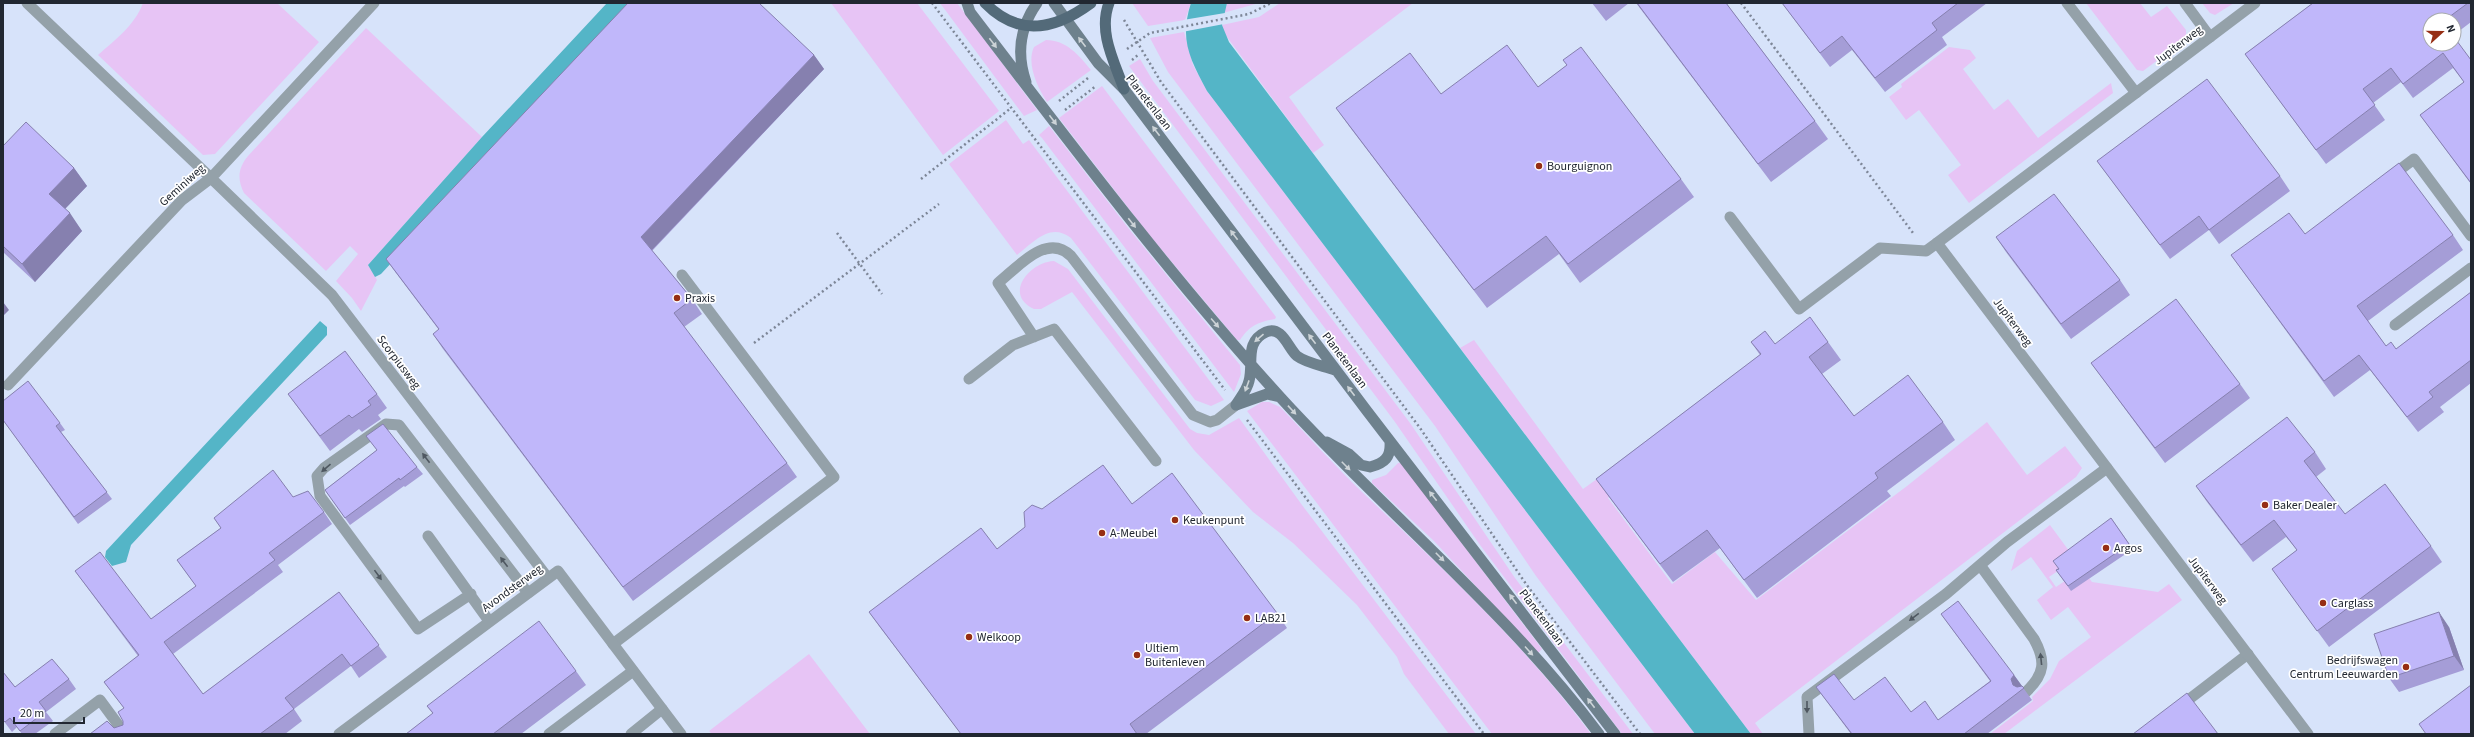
<svg xmlns="http://www.w3.org/2000/svg" width="2474" height="737" font-family="'Source Sans 3',sans-serif">
  <style>
    .green { fill: #e7c4f5; fill-rule: evenodd }
    .water { fill: #54b5c7 }
    .pier { fill: #d7e3fa }
    .lines { fill: none; stroke-linecap: round; stroke-linejoin: round }
    .path { stroke: #7d8697; stroke-width: 2.5; stroke-dasharray: 2 3; stroke-linecap: butt }
    .service { stroke: #94a1a9; stroke-width: 11 }
    .minor { stroke: #94a1a9; stroke-width: 11 }
    .secondary { stroke: #6e818d; stroke-width: 11 }
    .primary { stroke: #536a79; stroke-width: 11 }
    .wall { fill: #a59dd7 }
    .shaded-wall { fill: #8680af }
    .building { fill: #c0b7fa; stroke: #8680af }
    .oneway { fill: #ccd3d7 }
    .oneway2 { fill: #4f5861 }
    .poi-dot { fill: #962e14; stroke: #fff; stroke-width: 1.5 }
    .labels { text-anchor: middle; stroke-width: 3.5; stroke-linejoin: round; paint-order: stroke }
    .street-label { font-size: 12px; fill: #212731; stroke: #fff }
    .poi-label { font-size: 12px; fill: #212731; stroke: #fff; text-anchor: start }
  </style>
  <rect width="100%" height="100%" fill="#d7e3fa"/>
  <path class="green" d="M 143,3 L 277,3 L 319,42 L 215,154 L 203,155 L 98,55 C 115,40 135,25 143,3 Z
    M 831,3 L 917,3 L 999,111 L 943,155 Z
    M 940,3 L 957,3 L 1037,110 L 1024,116 Z
    M 1132,3 L 1191,3 L 1185,20 L 1148,26 Z
    M 1227,3 L 1259,3 L 1223,13 Z
    M 1280,3 L 1413,3 L 1289,97 L 1324,145 L 1313,153 L 1224,33 L 1222,25 L 1259,17 Z
    M 2086,3 L 2140,3 L 2151,17 L 2167,6 L 2186,30 L 2186,39 L 2143,71 L 2137,70 Z
    M 2202,3 L 2234,3 L 2215,15 L 2210,13 Z
    M 366,28 L 482,137 L 368,265 L 377,280 L 361,311 L 352,298 L 336,281 L 358,254 L 350,246 L 326,271 L 244,193 C 237,179 238,168 248,156 Z
    M 1184,32 L 1193,65 L 1207,91 L 1695,734 L 1655,734 L 1536,576 L 1435,426 L 1168,72 L 1150,38 Z
    M 1046,40 C 1066,40 1079,55 1091,70 L 1047,102 C 1038,88 1026,64 1034,47 Z
    M 1949,47 L 1970,50 L 1976,58 L 1963,69 L 1994,110 L 2008,99 L 2038,138 L 2111,83 L 2113,93 L 1969,203 L 1948,175 L 1961,165 L 1919,110 L 1906,120 L 1889,97 L 1902,87 L 1901,84 Z
    M 1140,59 L 1153,81 L 1410,423 L 1515,578 L 1633,734 L 1622,734 L 1480,545 L 1395,422 L 1129,66 Z
    M 1102,86 L 1276,317 L 1275,319 C 1259,322 1250,325 1240,340 L 1237,340 L 1146,231 L 1059,118 Z
    M 1006,120 L 1023,144 L 1029,140 L 1224,400 L 1211,406 L 1195,400 L 1071,238 C 1050,222 1034,242 1017,255 L 949,164 Z
    M 1049,126 L 1129,229 L 1240,365 L 1241,374 L 1234,392 L 1042,138 L 1039,135 Z
    M 1054,261 L 1068,269 L 1190,429 L 1197,433 L 1209,435 L 1239,418 L 1302,505 L 1476,734 L 1449,734 L 1404,674 L 1397,657 L 1357,605 L 1293,543 L 1253,512 L 1194,450 L 1072,292 L 1041,309 L 1034,309 C 1003,295 1029,262 1054,261 Z
    M 1474,340 L 1583,489 L 1604,474 L 1615,490 L 1608,498 L 1672,584 L 1715,552 L 1756,600 L 1907,486 L 1987,422 L 2027,475 L 2065,446 L 2082,468 L 2076,477 L 1755,723 L 1763,734 L 1751,734 L 1460,348 Z
    M 1262,402 L 1269,402 L 1280,407 C 1307,435 1334,465 1362,492 C 1442,568 1525,645 1591,734 L 1492,734 L 1247,411 Z
    M 1398,463 L 1401,463 L 1542,649 L 1538,653 L 1434,541 L 1372,483 L 1372,480 L 1386,475 Z
    M 2050,525 L 2092,582 L 2158,592 L 2169,584 L 2182,600 L 2004,734 L 1990,734 L 2033,701 L 2032,697 L 2050,679 L 2059,661 L 2091,637 L 2068,607 L 2051,620 L 2037,600 L 2053,587 L 2031,557 L 2011,571 L 2017,551 ZM 2068,564 L 2075,574 L 2056,587 L 2049,577 Z
    M 809,654 L 870,734 L 712,734 L 709,731 Z"/>
  <path class="water" d="M 607,3 L 632,3 L 381,274 L 375,277 L 368,265 L 482,137 Z
    M 1191,3 L 1227,3 L 1222,25 L 1229,42 L 1751,734 L 1695,734 L 1207,91 C 1190,59 1179,40 1191,3 Z
    M 320,321 L 327,327 L 327,335 L 131,545 L 126,562 L 112,566 L 105,557 L 106,551 Z"/>
  <path class="pier" d="M 1225,13 L 1224,24 L 1182,32 L 1183,20 Z"/>
  <g class="lines">
    <path class="path" d="M 932,3 L 1225,390
      M 1741,3 L 1913,233
      M 1124,20 L 1161,82 L 1420,428 L 1526,584 L 1640,734
      M 1127,49 L 1150,33 L 1249,14 L 1271,3
      M 1132,60 L 1138,55
      M 1059,101 L 1088,78
      M 1065,110 L 1096,86
      M 921,179 L 1011,108
      M 837,233 L 882,294
      M 754,343 L 939,204
      M 1247,420 L 1484,734"/>
    <path class="service" d="M 27,3 L 211,178
      M 2067,3 L 2136,93
      M 2185,3 L 2210,37
      M 2390,177 L 2414,159 L 2471,236
      M 1730,217 L 1799,309 L 1880,248 L 1926,251 L 1937,243
      M 2395,325 L 2471,268
      M 1034,337 L 998,283 C 1018,267 1047,232 1071,256 L 1193,415 L 1210,422 L 1217,420 L 1236,405
      M 969,379 L 1013,345 L 1054,329 L 1156,461
      M 428,536 L 489,621
      M 1980,565 L 2034,639 C 2046,661 2045,674 2026,692
      M 471,594 L 418,629 L 320,496 L 317,476 L 324,468 L 386,424 L 399,425 L 528,593
      M 613,644 L 834,477 L 682,275
      M 2179,707 L 2248,654
      M 55,734 L 100,700 L 125,734
      M 549,734 L 633,671
      M 631,734 L 662,709
      M 1809,734 L 1807,697 L 1946,594 L 2007,542 L 2107,468"/>
    <path class="minor" d="M 2255,3 L 1937,243 L 2308,734
      M 211,178 L 332,295 L 548,578
      M 8,385 L 182,200 L 211,178 L 374,3
      M 339,734 L 558,571 L 681,734"/>
    <path class="secondary" d="M 967,3 L 970,12 C 1070,143 1170,276 1281,398 C 1385,512 1506,610 1599,734
      M 1054,3 L 1098,63 L 1124,89 L 1367,411 L 1615,734
      M 1026,82 C 1016,53 1020,27 1037,3
      M 1236,405 C 1241,397 1247,390 1249,381 C 1254,363 1244,342 1266,332 C 1282,325 1288,348 1297,356 C 1306,363 1324,366 1335,370
      M 1236,405 L 1267,394 L 1280,397
      M 1327,442 L 1349,454 L 1361,465 L 1370,467 C 1385,463 1391,457 1390,442"/>
    <path class="primary" d="M 985,3 C 1019,38 1056,29 1091,3
      M 1109,3 C 1098,32 1114,61 1124,89"/>
  </g>
  <path class="wall" d="M 1592,3 L 1629,3 L 1606,21 Z
    M 1636,3 L 1726,3 L 1815,121 L 1828,139 L 1771,182 Z
    M 1782,3 L 1987,3 L 1942,37 L 1947,45 L 1885,92 L 1852,50 L 1830,67 Z
    M 2313,3 L 2471,3 L 2471,22 L 2454,35 L 2454,20 L 2430,20 L 2471,60 L 2471,184 L 2420,115 L 2464,82 L 2453,68 L 2413,98 L 2401,82 L 2373,103 L 2385,120 L 2326,164 L 2245,54 Z
    M 814,55 L 824,69 L 652,251 L 692,299 L 702,314 L 684,327 L 787,463 L 797,477 L 633,601 L 443,349 L 433,334 L 439,330 L 396,273 L 386,259 Z
    M 1563,60 L 1681,179 L 1694,197 L 1580,283 L 1559,254 L 1487,308 L 1349,126 L 1336,108 L 1441,94 L 1538,87 L 1567,65 Z
    M 3,146 L 74,168 L 87,186 L 65,209 L 82,231 L 35,282 L 3,252 Z
    M 2097,161 L 2280,176 L 2290,191 L 2219,244 L 2209,230 L 2170,259 Z
    M 2305,234 L 2453,235 L 2463,250 L 2368,321 L 2386,346 L 2396,349 L 2471,292 L 2471,383 L 2440,407 L 2444,412 L 2418,432 L 2370,370 L 2334,397 L 2231,255 Z
    M 1996,237 L 2120,280 L 2130,295 L 2071,339 L 2006,252 Z
    M 1751,342 L 1775,344 L 1828,342 L 1841,360 L 1822,374 L 1854,416 L 1943,422 L 1955,440 L 1887,491 L 1891,496 L 1757,598 L 1720,548 L 1673,582 L 1609,497 L 1596,479 L 1760,355 Z
    M 2091,363 L 2240,384 L 2250,398 L 2165,463 Z
    M 288,394 L 377,394 L 387,408 L 378,415 L 381,419 L 362,432 L 359,429 L 330,451 Z
    M 3,420 L 60,423 L 65,430 L 61,432 L 112,499 L 78,524 Z
    M 366,436 L 417,467 L 423,474 L 405,487 L 404,486 L 350,525 L 325,490 L 377,450 Z
    M 2315,452 L 2326,469 L 2316,477 L 2345,514 L 2431,546 L 2442,562 L 2329,647 L 2272,569 L 2297,550 L 2286,537 L 2253,562 L 2207,502 L 2196,486 Z
    M 293,497 L 324,512 L 332,524 L 278,565 L 283,572 L 173,654 L 203,694 L 339,592 L 387,657 L 359,678 L 351,666 L 294,709 L 302,721 L 285,734 L 90,734 L 114,728 L 123,725 L 124,708 L 104,682 L 138,656 L 75,571 L 151,619 L 196,586 L 177,560 L 221,528 L 214,518 Z
    M 1132,504 L 1277,613 L 1287,628 L 1146,734 L 961,734 L 879,626 L 869,612 L 997,549 L 1025,527 Z
    M 2111,518 L 2133,549 L 2071,591 L 2056,570 Z
    M 1941,614 L 2014,675 L 2032,700 L 1987,734 L 1851,734 L 1816,687 L 1854,700 L 1911,712 L 1938,720 L 1990,681 Z
    M 2449,627 L 2464,670 L 2399,692 L 2389,678 Z
    M 576,671 L 586,685 L 521,734 L 406,734 L 433,714 L 427,706 Z
    M 3,672 L 15,687 L 69,679 L 76,689 L 46,712 L 53,721 L 35,734 L 22,734 L 17,727 L 12,732 L 3,720 Z"/>
  <path class="shaded-wall" d="M 814,55 L 824,69 L 651,251 L 641,237 Z
    M 74,168 L 87,186 L 62,212 L 49,194 Z
    M 70,213 L 82,231 L 35,282 L 22,264 Z
    M 3,302 L 9,310 L 3,316 Z
    M 2439,612 L 2449,627 L 2464,670 L 2454,656 Z
    M 2014,675 L 2022,686 L 2019,692 L 2013,685 L 2011,679 Z"/>
  <path class="building" d="M 628,3 L 759,3 L 814,55 L 641,237 L 692,299 L 674,313 L 787,463 L 623,587 L 433,334 L 439,329 L 386,259 Z
    M 1637,3 L 1726,3 L 1815,121 L 1758,164 Z
    M 1782,3 L 1958,3 L 1932,23 L 1937,30 L 1875,78 L 1842,36 L 1820,53 Z
    M 2313,3 L 2468,3 L 2445,20 L 2430,20 L 2430,44 L 2454,44 L 2454,37 L 2471,60 L 2471,183 L 2420,115 L 2464,82 L 2443,53 L 2403,84 L 2391,68 L 2363,89 L 2375,105 L 2316,150 L 2245,54 Z
    M 1507,45 L 1538,87 L 1567,65 L 1563,60 L 1581,47 L 1681,179 L 1568,264 L 1546,236 L 1474,290 L 1336,108 L 1410,53 L 1441,94 Z
    M 2207,79 L 2280,176 L 2209,230 L 2199,216 L 2160,245 L 2097,161 Z
    M 26,122 L 74,168 L 49,194 L 70,213 L 22,264 L 3,246 L 3,146 Z
    M 2399,163 L 2453,235 L 2357,306 L 2386,346 L 2391,342 L 2396,349 L 2471,292 L 2471,360 L 2429,392 L 2433,397 L 2407,417 L 2359,355 L 2324,381 L 2231,255 L 2289,213 L 2305,234 Z
    M 2054,194 L 2120,280 L 2061,324 L 1996,237 Z
    M 2176,299 L 2240,384 L 2155,448 L 2091,363 Z
    M 1810,317 L 1828,342 L 1809,357 L 1854,416 L 1908,375 L 1943,422 L 1875,473 L 1878,478 L 1744,580 L 1707,530 L 1660,564 L 1596,479 L 1761,354 L 1751,342 L 1765,331 L 1775,344 Z
    M 345,351 L 377,394 L 368,401 L 371,405 L 352,418 L 349,415 L 320,436 L 288,394 Z
    M 28,381 L 60,423 L 56,426 L 107,492 L 74,517 L 3,420 L 3,401 Z
    M 2287,417 L 2315,452 L 2304,461 L 2345,514 L 2385,484 L 2431,546 L 2317,631 L 2272,569 L 2297,550 L 2274,520 L 2241,545 L 2196,486 Z
    M 383,424 L 417,467 L 400,480 L 399,478 L 345,518 L 325,490 L 377,450 L 366,436 Z
    M 1103,465 L 1132,504 L 1172,473 L 1277,613 L 1130,724 L 1137,734 L 961,734 L 869,612 L 981,528 L 997,549 L 1025,527 L 1024,512 L 1032,505 L 1042,509 Z
    M 273,470 L 293,497 L 308,491 L 324,512 L 269,553 L 275,560 L 164,642 L 203,694 L 339,592 L 379,645 L 351,666 L 342,654 L 285,698 L 294,709 L 260,734 L 90,734 L 107,721 L 114,728 L 123,725 L 123,721 L 118,712 L 124,708 L 104,682 L 139,655 L 75,571 L 100,552 L 151,619 L 196,586 L 177,560 L 221,528 L 214,518 Z
    M 2111,518 L 2129,544 L 2068,586 L 2056,570 L 2059,569 L 2053,561 Z
    M 1958,601 L 2014,675 L 2011,679 L 2013,685 L 2017,687 L 2022,686 L 2024,688 L 1964,734 L 1852,734 L 1816,687 L 1834,674 L 1854,700 L 1885,677 L 1911,712 L 1925,701 L 1938,720 L 1991,681 L 1941,614 Z
    M 2439,612 L 2454,656 L 2389,678 L 2374,634 Z
    M 539,621 L 576,671 L 493,734 L 406,734 L 433,713 L 427,706 Z
    M 52,659 L 69,679 L 39,702 L 46,711 L 20,731 L 10,718 L 5,722 L 3,720 L 3,672 L 15,687 Z
    M 2471,685 L 2471,734 L 2426,734 L 2419,724 Z
    M 2187,693 L 2218,734 L 2133,734 Z"/>
  <defs><path id="oneway-solid" d="M-6-.8H1V-3.2L6.5 0L1 3.2V.8H-6Z"/></defs>
  <g class="oneway">
    <use href="#oneway-solid" transform="translate(1082 42) rotate(-127)"/>
    <use href="#oneway-solid" transform="translate(993 43) rotate(53)"/>
    <use href="#oneway-solid" transform="translate(1053 120) rotate(53)"/>
    <use href="#oneway-solid" transform="translate(1156 131) rotate(-127)"/>
    <use href="#oneway-solid" transform="translate(1132 223) rotate(52)"/>
    <use href="#oneway-solid" transform="translate(1234 235) rotate(-127)"/>
    <use href="#oneway-solid" transform="translate(1215 323) rotate(49)"/>
    <use href="#oneway-solid" transform="translate(1259 338) rotate(139)"/>
    <use href="#oneway-solid" transform="translate(1312 339) rotate(-127)"/>
    <use href="#oneway-solid" transform="translate(1247 386) rotate(110)"/>
    <use href="#oneway-solid" transform="translate(1351 391) rotate(-127)"/>
    <use href="#oneway-solid" transform="translate(1292 410) rotate(47)"/>
    <use href="#oneway-solid" transform="translate(1346 466) rotate(45)"/>
    <use href="#oneway-solid" transform="translate(1433 496) rotate(-128)"/>
    <use href="#oneway-solid" transform="translate(1440 557) rotate(45)"/>
    <use href="#oneway-solid" transform="translate(1513 599) rotate(-127)"/>
    <use href="#oneway-solid" transform="translate(1529 651) rotate(48)"/>
    <use href="#oneway-solid" transform="translate(1591 703) rotate(-127)"/>
  </g>
  <g class="oneway2">
    <use href="#oneway-solid" transform="translate(426 458) rotate(-127)"/>
    <use href="#oneway-solid" transform="translate(326 468) rotate(139)"/>
    <use href="#oneway-solid" transform="translate(504 562) rotate(-127)"/>
    <use href="#oneway-solid" transform="translate(378 575) rotate(54)"/>
    <use href="#oneway-solid" transform="translate(1914 617) rotate(143)"/>
    <use href="#oneway-solid" transform="translate(2041 659) rotate(-96)"/>
    <use href="#oneway-solid" transform="translate(1807 707) rotate(90)"/>
  </g>
  <g class="poi-dot">
    <circle cx="1539" cy="166" r="4"/>
    <circle cx="677" cy="298" r="4"/>
    <circle cx="2265" cy="505" r="4"/>
    <circle cx="1175" cy="520" r="4"/>
    <circle cx="1102" cy="533" r="4"/>
    <circle cx="2106" cy="548" r="4"/>
    <circle cx="2323" cy="603" r="4"/>
    <circle cx="1247" cy="618" r="4"/>
    <circle cx="969" cy="637" r="4"/>
    <circle cx="1137" cy="655" r="4"/>
    <circle cx="2406" cy="667" r="4"/>
  </g>
  <g class="labels">
    <g class="street-label">
      <text transform="translate(2178 45) rotate(-37)" y="4">Jupiterweg</text>
      <text transform="translate(1149 102) rotate(52)" y="4">Planetenlaan</text>
      <text transform="translate(182 185) rotate(-42)" y="4">Geminiweg</text>
      <text transform="translate(2013 322) rotate(53)" y="4">Jupiterweg</text>
      <text transform="translate(1345 360) rotate(53)" y="4">Planetenlaan</text>
      <text transform="translate(399 362) rotate(53)" y="4">Scorpiusweg</text>
      <text transform="translate(2208 580) rotate(53)" y="4">Jupiterweg</text>
      <text transform="translate(512 588) rotate(-36)" y="4">Avondsterweg</text>
      <text transform="translate(1542 617) rotate(53)" y="4">Planetenlaan</text>
    </g>
    <g class="poi-label">
      <text x="1547" y="170">Bourguignon</text>
      <text x="685" y="302">Praxis</text>
      <text x="2273" y="509">Baker Dealer</text>
      <text x="1183" y="524">Keukenpunt</text>
      <text x="1110" y="537">A-Meubel</text>
      <text x="2114" y="552">Argos</text>
      <text x="2331" y="607">Carglass</text>
      <text x="1255" y="622">LAB21</text>
      <text x="977" y="641">Welkoop</text>
      <text x="1145" y="652">Ultiem<tspan x="1145" dy="14">Buitenleven</tspan></text>
      <text x="2398" y="664" text-anchor="end">Bedrijfswagen<tspan x="2398" dy="14">Centrum Leeuwarden</tspan></text>
    </g>
  </g>
  <rect width="2474" height="737" fill="none" stroke="#212731" stroke-width="8"/>
  <g transform="translate(2442 32) rotate(69)"><circle r="19" fill="#ffffff" stroke="#a6a9ad"/>
  <path d="M0-3L7 15L0 10L-7 15Z" fill="#962e14"/>
  <text y="-6" font-size="11" font-weight="bold" text-anchor="middle" fill="#212731">N</text>
  </g>
  <path d="M14 717v6h70v-6" fill="none" stroke="#212731" stroke-width="2"/>
  <text x="20" y="717" font-size="12" fill="#212731" stroke="#ffffff" stroke-width="3" paint-order="stroke">20 m</text>
</svg>
